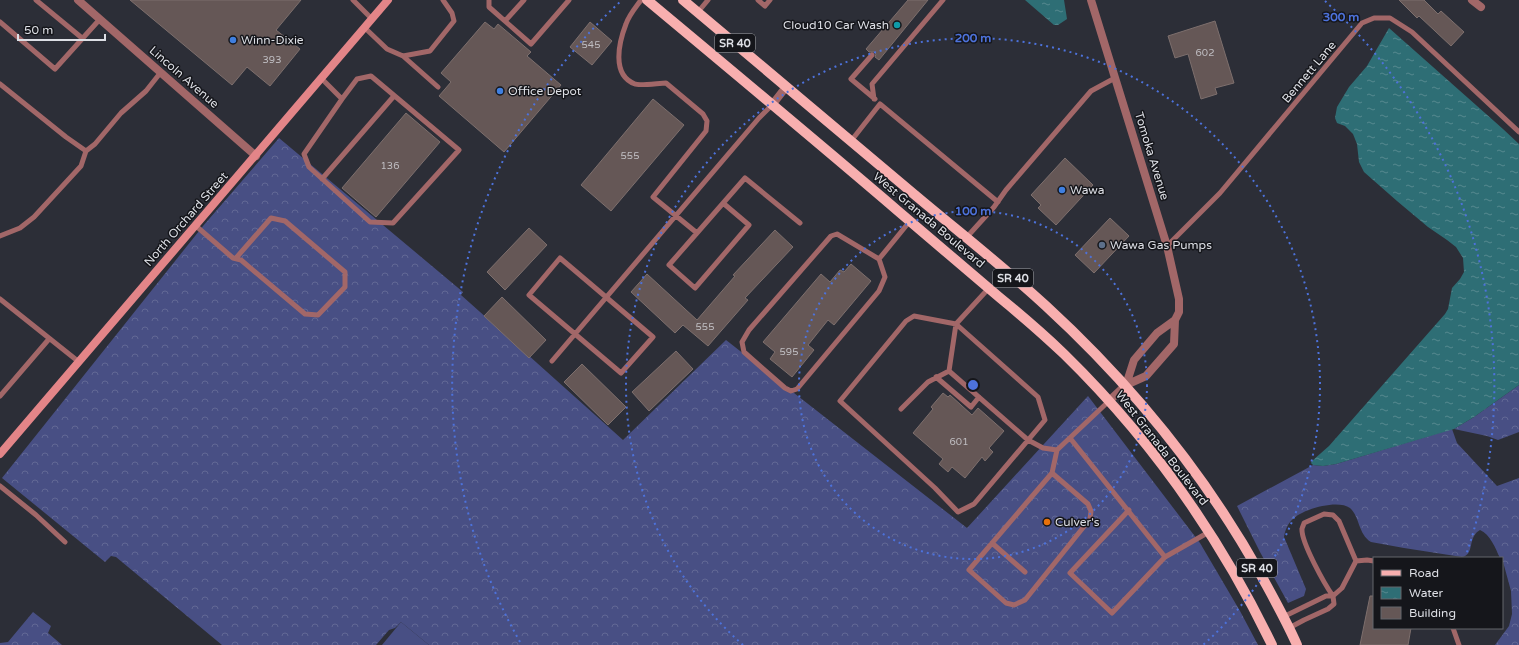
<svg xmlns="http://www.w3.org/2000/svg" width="1519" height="645" font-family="'Varela Round',sans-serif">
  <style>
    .forest { fill: url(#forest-crowns) }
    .park { fill: #484f84 }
    .water { fill: url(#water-ripples) }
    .building { fill: #655756; stroke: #7d6f6d }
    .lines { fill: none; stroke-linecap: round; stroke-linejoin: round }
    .lane { stroke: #a26768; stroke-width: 5 }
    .street { stroke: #a26768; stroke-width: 8 }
    .secondary { stroke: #e38588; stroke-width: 8 }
    .primary { stroke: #f8afaf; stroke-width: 10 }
    .ring { fill: none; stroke: #4d72db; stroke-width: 2; stroke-dasharray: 2 4 }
    .culture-dot { fill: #0f9aa8; stroke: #15161b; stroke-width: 1.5 }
    .shop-dot { fill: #3f7fe0; stroke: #15161b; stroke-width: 1.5 }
    .service-dot { fill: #5c6f8a; stroke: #15161b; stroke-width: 1.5 }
    .food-dot { fill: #e8710a; stroke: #15161b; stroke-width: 1.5 }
    .labels { text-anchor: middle; stroke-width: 3; stroke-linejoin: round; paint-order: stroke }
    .number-label { font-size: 10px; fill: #bfbdc1 }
    .shield { fill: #15161b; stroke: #a1a3a8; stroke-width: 1 }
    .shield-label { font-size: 11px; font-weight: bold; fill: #dddfe5 }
    .poi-label { font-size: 12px; fill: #dddfe5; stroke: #15161b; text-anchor: start }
    .street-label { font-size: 12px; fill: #dddfe5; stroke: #15161b }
    .centre { fill: #4d72db; stroke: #15161b; stroke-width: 2 }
    .ring-label { font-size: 12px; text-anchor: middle; font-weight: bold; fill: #4d72db; stroke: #15161b; stroke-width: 3; stroke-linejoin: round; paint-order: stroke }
  </style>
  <defs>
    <pattern id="forest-crowns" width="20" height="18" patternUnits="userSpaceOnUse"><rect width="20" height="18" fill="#484f84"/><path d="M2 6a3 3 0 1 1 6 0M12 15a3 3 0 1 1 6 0" fill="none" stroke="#626895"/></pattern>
    <pattern id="water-ripples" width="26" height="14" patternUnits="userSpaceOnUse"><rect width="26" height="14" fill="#2e6e75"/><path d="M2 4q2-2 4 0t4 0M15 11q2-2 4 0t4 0" fill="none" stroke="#56898f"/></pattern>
  </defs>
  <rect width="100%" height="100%" fill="#2c2e37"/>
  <path class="forest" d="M 279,138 L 463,292 L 461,295 L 623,440 L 726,340 L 967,528 L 1088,396 L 1200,543 L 1240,611 L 1258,645 L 429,645 L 401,622 L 395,628 L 389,630 L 376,645 L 222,645 L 116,557 L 111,556 L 105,562 L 2,478 L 203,226 Z
    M 1519,385 L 1519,432 L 1498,440 L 1487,436 L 1454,429 L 1474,417 Z
    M 1452,429 L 1457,443 L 1497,486 L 1519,478 L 1519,645 L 1495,645 L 1509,626 L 1512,614 L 1511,591 L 1502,558 L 1500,558 C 1496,549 1490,534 1480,530 C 1467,537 1475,555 1462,557 L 1404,548 L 1371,542 C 1358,534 1360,517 1350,508 C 1338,499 1304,509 1294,518 C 1288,523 1285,530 1284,537 L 1306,589 L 1304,596 L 1288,603 L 1260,552 L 1237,506 L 1313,465 L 1323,466 L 1336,464 Z
    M 33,612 L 51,626 L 48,633 L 62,645 L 0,645 L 0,643 L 8,642 Z"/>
  <path class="park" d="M 401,622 L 429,645 L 382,645 Z"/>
  <path class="water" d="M 1025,0 L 1064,0 L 1067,19 L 1058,25 L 1054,25 Z
    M 1389,28 L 1503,129 L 1519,144 L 1519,385 L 1474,417 L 1454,429 L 1336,464 L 1323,466 L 1313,465 L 1311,463 L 1312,461 L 1329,446 L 1445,314 L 1448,309 L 1452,288 L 1460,279 L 1464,272 L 1463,258 L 1456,247 L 1447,240 L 1428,227 L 1397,201 L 1364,172 L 1359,162 L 1357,144 L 1353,134 L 1345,126 L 1337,123 L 1335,118 L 1337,107 L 1349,87 L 1367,66 Z"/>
  <path class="building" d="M 130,0 L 301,0 L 276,30 L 300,49 L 270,86 L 247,67 L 232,85 Z
    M 908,0 L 928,0 L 879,60 L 875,57 L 876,54 L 874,52 L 869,52 L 866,49 Z
    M 1399,0 L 1424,0 L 1438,14 L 1441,11 L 1464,32 L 1451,46 L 1419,16 L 1417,18 Z
    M 1215,21 L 1234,83 L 1215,88 L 1217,94 L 1201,99 L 1188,54 L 1175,58 L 1168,36 Z
    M 485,22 L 494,29 L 498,24 L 531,52 L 527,56 L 561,85 L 504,152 L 439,96 L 451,82 L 441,73 Z
    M 590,22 L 612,41 L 592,65 L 570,47 Z
    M 653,99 L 684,125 L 611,211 L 581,185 Z
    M 406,113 L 440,142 L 376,217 L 342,188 Z
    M 1065,158 L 1093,185 L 1056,225 L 1038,208 L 1041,205 L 1031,195 Z
    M 1110,218 L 1129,236 L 1094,273 L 1075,255 Z
    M 529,228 L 547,245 L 505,290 L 487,272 Z
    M 775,230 L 793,247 L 745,298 L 748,300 L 708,346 L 683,325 L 675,333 L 631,292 L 647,274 L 697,320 L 735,276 L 733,275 Z
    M 851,264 L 871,281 L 834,325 L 828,320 L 808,345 L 814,350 L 792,377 L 770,359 L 775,352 L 763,342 L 821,274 L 830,282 L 840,270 L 844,272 Z
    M 502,297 L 546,340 L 529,358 L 484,316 Z
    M 676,351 L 693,369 L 649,411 L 632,392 Z
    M 582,364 L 626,407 L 608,425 L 564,382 Z
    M 943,393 L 948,397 L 950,395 L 972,415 L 978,408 L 1004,431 L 989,448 L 993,452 L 985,461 L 982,457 L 965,478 L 952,467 L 948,472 L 939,464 L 943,459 L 913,433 L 933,409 L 931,407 Z
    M 1370,596 L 1374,596 L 1374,628 L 1411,628 L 1408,645 L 1360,645 Z"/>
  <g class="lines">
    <path class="lane" d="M 36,0 L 82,38
      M 353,0 L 372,19
      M 489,0 L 489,7 L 531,44 L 569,0
      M 641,0 C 636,7 629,15 626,24 C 619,42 611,75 635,84 C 639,86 660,83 666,83 L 703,114 L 707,121 L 706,131 L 653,197 L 697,233 L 745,178 L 800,223
      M 758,0 L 765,6 L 770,0
      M 698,12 L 708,0
      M 505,21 L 524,0
      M 0,22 L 55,69 L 100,19
      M 365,28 L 387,49 L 403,56 L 430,51 L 454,21 L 452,13 L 443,0
      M 872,55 L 851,79 L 875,99
      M 403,56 L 438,87
      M 322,79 L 342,99 L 357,79 L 371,76 L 459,150 L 393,223 L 370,222 L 309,167 L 304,154 L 342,99
      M 0,84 L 66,137 L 86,151
      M 874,99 L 872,84 L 943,0
      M 851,141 L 880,104 L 998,202
      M 322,179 L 394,96
      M 196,226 L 233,258 L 241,260 L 305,314 L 318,315 L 345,287 L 345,272 L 285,221 L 271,218 L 236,258
      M 697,233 L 669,265 L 695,288 L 749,225 L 723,203
      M 837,234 L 879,259 L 885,277 L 879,291 L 797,389 L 791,391 L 785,388 L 744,352 L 742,342 L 749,330 L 831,236 Z
      M 0,236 L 20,228 L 34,217 L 81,166 L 86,151 L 95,144 L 121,113 L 146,91 L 161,72
      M 966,238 L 994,207 L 1006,190 L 1091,91 L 1115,78
      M 1167,246 L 1220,193 L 1362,23 L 1374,18 L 1390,18 L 1412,32 L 1519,132
      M 560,258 L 653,337 L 621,373 L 529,295 Z
      M 879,259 L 910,221
      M 989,288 L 956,324 L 949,371 L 1028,440 L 1043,448 L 1057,450 L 1109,401
      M 0,299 L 79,362
      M 914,316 L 956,324 L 1038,397 L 1045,420 L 974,504 L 958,512 L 935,488 L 840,401 L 906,321 Z
      M 552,361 L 759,118 L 772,105
      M 936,377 L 971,407 L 979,397
      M 0,396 L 49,339
      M 901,409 L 928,382 L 949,371
      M 1070,438 L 1165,557
      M 1052,473 L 1088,504 L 1091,511 L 1090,519 L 1025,600 L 1014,605 L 1006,603 L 969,570 L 1052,473 L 1057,450
      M 0,486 L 36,515 L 65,542
      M 1129,510 L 1070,573 L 1112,613 L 1165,557 L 1209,532
      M 1324,514 L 1333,515 L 1339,521 L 1356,561 L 1342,588 L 1333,596 C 1325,585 1301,542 1302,529 C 1302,528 1304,524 1304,523 Z
      M 992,543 L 1025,572
      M 1356,561 L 1367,560 L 1374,561
      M 1283,617 L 1326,596 L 1333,596 L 1334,604 L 1328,609 L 1304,620 L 1289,628
      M 1453,628 L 1459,645"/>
    <path class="street" d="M 78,0 L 256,156
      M 1091,0 L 1167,246 L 1179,299 L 1179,312 L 1175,320 L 1174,344 L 1146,376 L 1126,385 L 1109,401
      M 1472,0 L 1481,7
      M 772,105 L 786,87
      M 1126,385 L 1134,360 L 1157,333 L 1175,320"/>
    <path class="secondary" d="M 0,454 L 388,0"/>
    <path class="primary" d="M 647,0 C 731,70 815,140 898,211 C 932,240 965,268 999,297 C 1021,315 1043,334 1064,354 C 1150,438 1220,537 1272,645
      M 683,0 C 761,65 838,130 915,195 C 959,232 1004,267 1046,306 C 1133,386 1205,474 1262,577 C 1274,599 1287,622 1297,645"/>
  </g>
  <g class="ring">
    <circle cx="973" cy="385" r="174"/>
    <path d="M743 645A347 347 0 1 1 1203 645"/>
    <path d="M520 642A521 521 0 0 1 621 1M1325 1A521 521 0 0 1 1466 555"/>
  </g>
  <circle class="culture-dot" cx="897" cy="25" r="4"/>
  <g class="shop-dot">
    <circle cx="233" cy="40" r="4"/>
    <circle cx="500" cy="91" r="4"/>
    <circle cx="1062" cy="190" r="4"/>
  </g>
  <circle class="service-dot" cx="1102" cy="245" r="4"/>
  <circle class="food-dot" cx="1047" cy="522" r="4"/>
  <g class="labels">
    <g class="number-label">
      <text x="591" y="48">545</text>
      <text x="1205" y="56">602</text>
      <text x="272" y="63">393</text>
      <text x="630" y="159">555</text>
      <text x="390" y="169">136</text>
      <text x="705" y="330">555</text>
      <text x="789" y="355">595</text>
      <text x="959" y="445">601</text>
    </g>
    <g class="shield">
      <rect x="715" y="34" width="40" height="18" rx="3"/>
      <rect x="993" y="269" width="40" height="18" rx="3"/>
      <rect x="1237" y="559" width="40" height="18" rx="3"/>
    </g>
    <g class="shield-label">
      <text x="735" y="47">SR 40</text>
      <text x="1013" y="282">SR 40</text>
      <text x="1257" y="572">SR 40</text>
    </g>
    <g class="poi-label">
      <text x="889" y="29" text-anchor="end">Cloud10 Car Wash</text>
      <text x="241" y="44">Winn-Dixie</text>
      <text x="508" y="95">Office Depot</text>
      <text x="1070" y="194">Wawa</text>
      <text x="1110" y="249">Wawa Gas Pumps</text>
      <text x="1055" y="526">Culver's</text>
    </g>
    <g class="street-label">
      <text transform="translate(1309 72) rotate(-50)" y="4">Bennett Lane</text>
      <text transform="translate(184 77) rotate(41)" y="4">Lincoln Avenue</text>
      <text transform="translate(1152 156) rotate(73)" y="4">Tomoka Avenue</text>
      <text transform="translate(186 219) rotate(-49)" y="4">North Orchard Street</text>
      <text transform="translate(929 220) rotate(40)" y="4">West Granada Boulevard</text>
      <text transform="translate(1162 448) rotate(52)" y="4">West Granada Boulevard</text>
    </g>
  </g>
  <circle cx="973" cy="385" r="6" class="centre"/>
  <g class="ring-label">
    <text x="1341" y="21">300 m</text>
    <text x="973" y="42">200 m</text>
    <text x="973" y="215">100 m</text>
  </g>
  <rect x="1373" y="557" width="130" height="72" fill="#15161b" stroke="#65666c"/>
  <rect x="1381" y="570" width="20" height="6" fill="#f8afaf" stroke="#65666c"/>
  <text x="1409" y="577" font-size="12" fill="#dddfe5">Road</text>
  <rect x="1381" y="587" width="20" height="12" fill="url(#water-ripples)" stroke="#65666c"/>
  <text x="1409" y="597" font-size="12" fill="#dddfe5">Water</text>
  <rect x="1381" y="607" width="20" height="12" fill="#655756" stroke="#65666c"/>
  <text x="1409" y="617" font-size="12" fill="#dddfe5">Building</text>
  <path d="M18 34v6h87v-6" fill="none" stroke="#dddfe5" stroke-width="2"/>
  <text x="24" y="34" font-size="12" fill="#dddfe5" stroke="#15161b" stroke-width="3" paint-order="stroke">50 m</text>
</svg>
